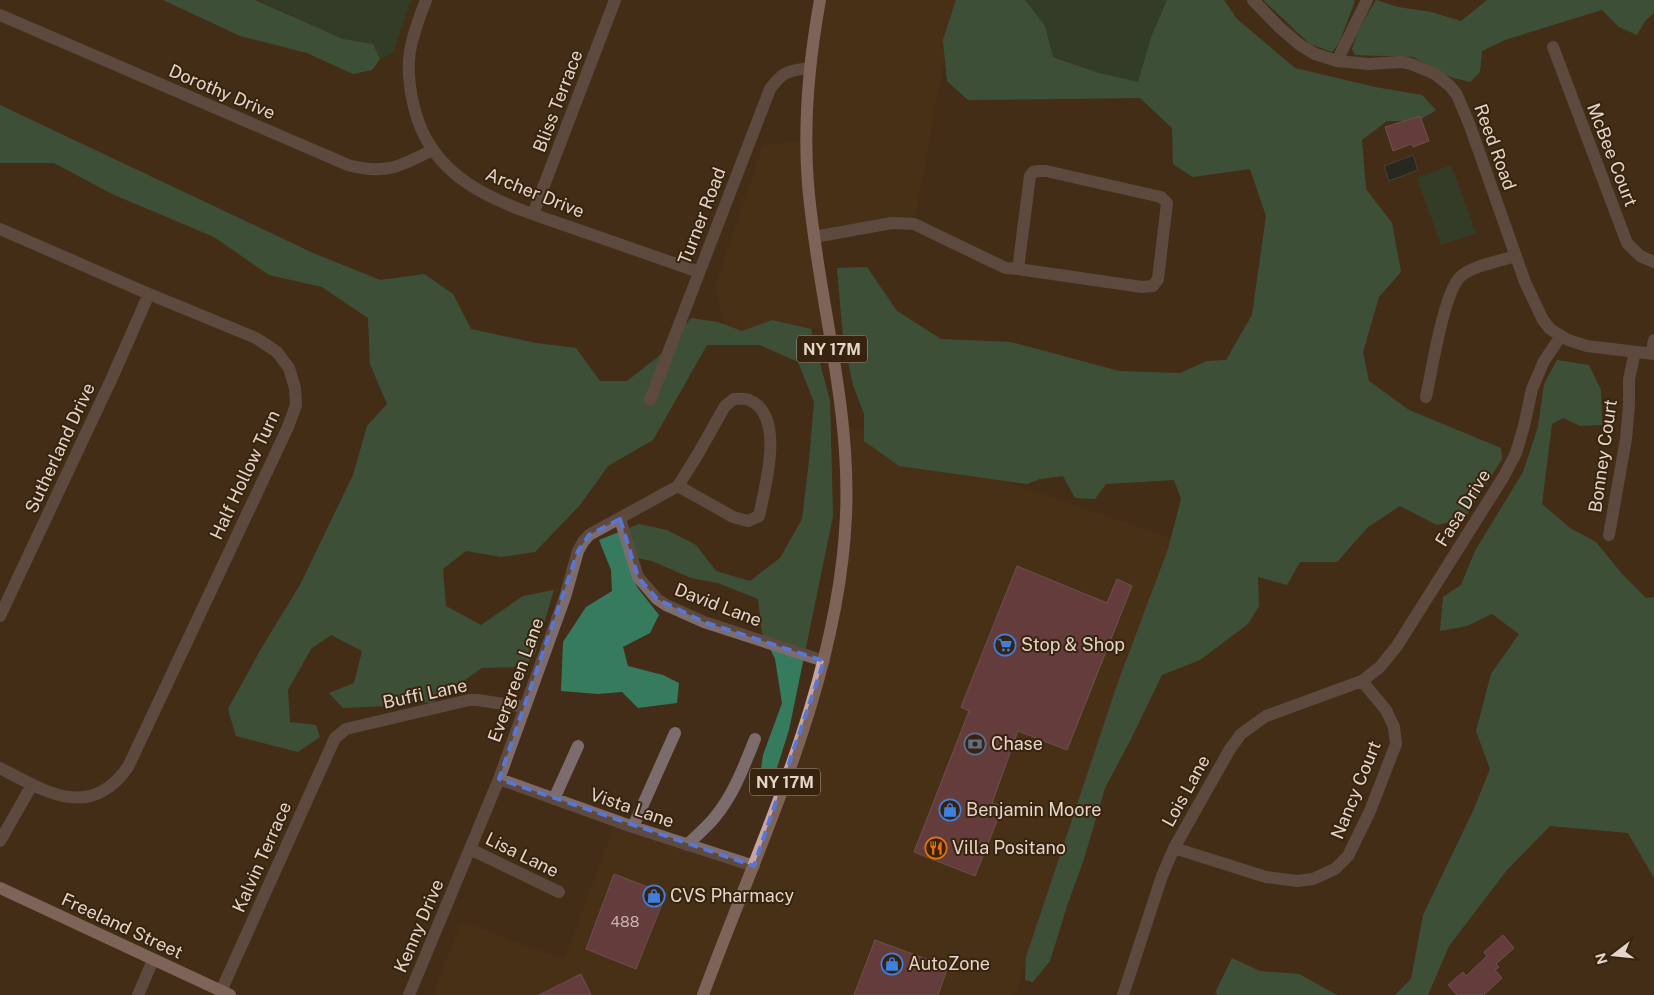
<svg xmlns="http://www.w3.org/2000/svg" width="1654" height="995" font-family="'Public Sans',sans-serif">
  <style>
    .built { fill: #4e3318 }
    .green { fill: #204e3a }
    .forest { fill: #377b5e }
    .water { fill: #082228; stroke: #4a5858 }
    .building { fill: #894f66; stroke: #9d7b87 }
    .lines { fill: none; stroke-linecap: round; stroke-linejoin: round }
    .minor { stroke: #7d6c6e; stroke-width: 12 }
    .major { stroke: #c6a5a8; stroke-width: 12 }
    .marked { fill: none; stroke: #5876d4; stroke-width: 4; stroke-dasharray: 10 6; stroke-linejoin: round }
    .labels { text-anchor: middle; stroke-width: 4; stroke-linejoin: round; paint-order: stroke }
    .number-label { font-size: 15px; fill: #ccb4b0 }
    .shield { fill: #38230e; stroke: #b0a091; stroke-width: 1 }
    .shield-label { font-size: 16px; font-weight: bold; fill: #e3d5c9 }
    .street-label { font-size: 18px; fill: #e3d5c9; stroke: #38230e }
    .poi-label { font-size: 18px; fill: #e3d5c9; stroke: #38230e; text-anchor: start }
  </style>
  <rect width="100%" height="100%" fill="#432d18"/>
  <path class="built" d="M 823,0 L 961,0 L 949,33 L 914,224 L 818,236 L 829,327 L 726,339 L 716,284 L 763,145 L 806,141 Z
    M 841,424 L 1175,540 L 1015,995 L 433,995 L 461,921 L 564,960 L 616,821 L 754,866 L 824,661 L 846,515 Z"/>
  <path class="green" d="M 258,0 L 411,0 L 393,53 L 380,59 L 373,44 L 343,39 Z
    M 1025,0 L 1167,0 L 1151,37 L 1138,83 L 1099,73 L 1053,56 L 1045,26 Z
    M 1451,165 L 1476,233 L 1441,245 L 1417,178 Z"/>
  <path class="forest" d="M 163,0 L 255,0 L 343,39 L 373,44 L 380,59 L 372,70 L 353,74 L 307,53 L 240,36 Z
    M 956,0 L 1025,0 L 1045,26 L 1053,57 L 1099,73 L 1138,82 L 1151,37 L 1167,0 L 1224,0 L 1237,19 L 1295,68 L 1375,87 L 1422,95 L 1436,110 L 1418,121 L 1387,121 L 1362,140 L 1366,189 L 1392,223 L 1401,272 L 1379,297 L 1363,352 L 1369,381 L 1409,410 L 1501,448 L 1502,459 L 1464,519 L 1437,525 L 1400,506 L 1368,527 L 1337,562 L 1300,562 L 1287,585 L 1258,577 L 1259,606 L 1248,624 L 1200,660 L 1162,675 L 1131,739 L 1105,788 L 1084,859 L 1068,903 L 1050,961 L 1033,982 L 1025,980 L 1026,957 L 1117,685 L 1168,549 L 1181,499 L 1174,480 L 1106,484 L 1095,499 L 1075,498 L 1063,476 L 1040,479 L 1027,484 L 899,466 L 864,441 L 864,414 L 853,385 L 843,337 L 837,268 L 867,267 L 897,311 L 941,339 L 1011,342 L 1119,371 L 1180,373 L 1207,361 L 1226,360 L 1252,315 L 1266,216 L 1250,169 L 1193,177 L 1173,164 L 1172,128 L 1140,98 L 968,100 L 947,81 L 943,40 Z
    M 1263,0 L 1353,0 L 1355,1 L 1339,43 L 1332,52 L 1310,44 Z
    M 1376,0 L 1398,7 L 1431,12 L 1461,21 L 1487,0 L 1654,0 L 1654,13 L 1645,21 L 1637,35 L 1619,27 L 1602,10 L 1505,40 L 1482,51 L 1480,72 L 1470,82 L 1450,77 L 1413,57 L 1355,55 L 1352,49 L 1358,31 Z
    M 0,105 L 313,253 L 380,280 L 424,274 L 453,294 L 471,329 L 536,343 L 576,348 L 600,381 L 627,381 L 659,356 L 691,318 L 718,322 L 742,331 L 772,320 L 811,329 L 830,401 L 833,516 L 789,730 L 769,793 L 757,796 L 763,755 L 782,703 L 775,659 L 762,632 L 758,599 L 718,583 L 691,578 L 652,561 L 626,556 L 637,587 L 659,615 L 650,633 L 623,647 L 628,666 L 663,675 L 679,683 L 677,703 L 638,708 L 622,692 L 598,694 L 561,691 L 563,642 L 586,607 L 612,591 L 611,570 L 599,540 L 639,524 L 667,530 L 696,545 L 716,571 L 750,581 L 780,558 L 802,519 L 809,461 L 814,402 L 798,362 L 760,345 L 707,345 L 653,440 L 608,466 L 580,505 L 535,552 L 501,557 L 466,551 L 443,569 L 446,606 L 481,625 L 523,596 L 554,590 L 535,654 L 524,667 L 482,668 L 432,703 L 411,701 L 385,706 L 343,708 L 329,693 L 354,683 L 362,651 L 331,635 L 311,649 L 288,690 L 290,722 L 316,725 L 320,737 L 298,752 L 236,736 L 228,709 L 262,647 L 300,585 L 353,475 L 367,426 L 387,404 L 370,364 L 368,318 L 322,287 L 269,275 L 214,237 L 112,194 L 54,163 L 0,163 Z
    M 1557,360 L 1589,365 L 1601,390 L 1602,425 L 1580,426 L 1563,418 L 1552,424 L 1542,504 L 1570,528 L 1596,542 L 1622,574 L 1646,598 L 1654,597 L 1654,878 L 1628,833 L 1550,826 L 1507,870 L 1449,946 L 1428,995 L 1395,995 L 1411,979 L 1423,915 L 1473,811 L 1490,769 L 1476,731 L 1491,674 L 1519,634 L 1492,614 L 1467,626 L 1440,631 L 1443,597 L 1461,585 L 1475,551 L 1523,472 L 1538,427 L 1544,384 Z
    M 1232,958 L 1260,971 L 1299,974 L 1337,995 L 1218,995 L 1215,993 Z"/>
  <path class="water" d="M 1413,155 L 1418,170 L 1389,181 L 1384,166 Z"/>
  <path class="building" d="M 1420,116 L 1429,141 L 1413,147 L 1411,144 L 1393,151 L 1385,127 Z
    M 1017,566 L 1107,603 L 1117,579 L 1132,586 L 1067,750 L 1018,731 L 992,803 L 1003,806 L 975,876 L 914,852 L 969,711 L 961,707 Z
    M 614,874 L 666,894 L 636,969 L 586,949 Z
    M 1503,935 L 1514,948 L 1496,964 L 1499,967 L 1495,970 L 1502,978 L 1484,995 L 1457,995 L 1448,985 L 1463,972 L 1466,976 L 1487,956 L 1484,952 Z
    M 875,940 L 948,967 L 938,995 L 854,995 Z
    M 581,974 L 591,995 L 539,995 Z"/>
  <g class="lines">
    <path class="minor" d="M 426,0 C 410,41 403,62 414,107 C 432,184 503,204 570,227 C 613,242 656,257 699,272
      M 1253,0 L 1279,27 L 1300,45 L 1315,54 L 1337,61 L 1369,64 L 1402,62 L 1411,64 L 1435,74 L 1450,86 L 1457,95 L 1470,126 L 1525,282 L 1543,320 L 1550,329 L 1568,340 L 1587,346 L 1654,354
      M 0,15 L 348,165 C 384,175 400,167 432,150
      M 1553,47 L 1627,243 L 1640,256 L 1654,262
      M 1337,61 L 1367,0
      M 1039,171 L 1046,171 L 1161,197 L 1167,203 L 1158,279 L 1153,286 L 1142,287 L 1018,269 L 1030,176 L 1033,172 Z
      M 533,214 L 615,0
      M 0,229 L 149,294 L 256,338 L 277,352 L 289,368 L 295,388 L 296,405 L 288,427 L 128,767 C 90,821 46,792 0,768
      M 814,237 L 892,223 L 914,224 L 995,263 L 1006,268 L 1018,269
      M 1651,353 L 1654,340
      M 1426,397 C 1432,370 1443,297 1459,278 C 1470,266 1500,261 1516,256
      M 734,399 C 739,399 745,398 749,400 C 786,415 765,487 759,516 L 748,521 L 733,517 L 678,486 L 698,454 L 725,406 Z
      M 650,400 L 770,89 C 783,71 788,71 809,68
      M 620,519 L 638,577 L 657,599 L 666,605 L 704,622 L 824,661
      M 1609,535 L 1626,439 L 1629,405 L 1629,379 L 1635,352
      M 0,616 L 111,380 L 149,294
      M 499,779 L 633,827 L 754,866
      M 554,799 L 578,746
      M 633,827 L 675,733
      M 0,841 L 32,785
      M 687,845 C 696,836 707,827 715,817 C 734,794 744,766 755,739
      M 1174,848 L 1266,877 L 1297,881 L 1313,879 L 1335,869 L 1348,856 L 1370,811 L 1396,744 L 1394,727 L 1386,710 L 1362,681
      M 470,849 L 559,892
      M 221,991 L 335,738 L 346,729 L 469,700 L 477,700 L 525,707
      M 138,995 L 153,960
      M 409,995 L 499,779 L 565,597 L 578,551 L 583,542 L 589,535 L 678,486
      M 1123,995 L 1162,876 L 1174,848 L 1230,749 L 1241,734 L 1266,716 L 1362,681 L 1380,667 L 1397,646 L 1504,476 L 1516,453 L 1524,426 L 1532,389 L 1544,361 L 1561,336"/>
    <path class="major" d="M 0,888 L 230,995
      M 703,995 C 760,840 839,682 846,515 C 851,404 817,294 808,184 C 803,122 809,61 820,0"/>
  </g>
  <path d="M0 0H1654V995H0ZM 620,519 L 638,577 L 657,599 L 704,622 L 824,661 L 754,866 L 499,779 L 578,551 L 589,535 Z" fill="#432d18" fill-opacity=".55" fill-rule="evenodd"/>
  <path class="marked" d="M 620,519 L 638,577 L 657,599 L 704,622 L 824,661 L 754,866 L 499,779 L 578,551 L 589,535 Z"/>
  <defs>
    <g id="supermarket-ring" transform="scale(1.125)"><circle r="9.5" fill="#38230e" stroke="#3f7fe0" stroke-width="1.5"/><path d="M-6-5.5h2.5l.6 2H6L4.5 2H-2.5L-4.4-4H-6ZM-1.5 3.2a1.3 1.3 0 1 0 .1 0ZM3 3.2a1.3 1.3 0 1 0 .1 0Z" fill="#3f7fe0"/></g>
    <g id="bank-ring" transform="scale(1.125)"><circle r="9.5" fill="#38230e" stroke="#5c6f8a" stroke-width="1.5"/><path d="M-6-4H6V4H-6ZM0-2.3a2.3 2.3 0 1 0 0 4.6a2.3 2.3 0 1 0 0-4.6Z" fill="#5c6f8a"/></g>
    <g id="shop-ring" transform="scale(1.125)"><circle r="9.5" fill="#38230e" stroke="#3f7fe0" stroke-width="1.5"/><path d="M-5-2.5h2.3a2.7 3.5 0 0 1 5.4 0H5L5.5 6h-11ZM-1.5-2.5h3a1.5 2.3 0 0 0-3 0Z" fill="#3f7fe0"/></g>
    <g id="restaurant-ring" transform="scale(1.125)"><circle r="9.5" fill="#38230e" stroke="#e8710a" stroke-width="1.5"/><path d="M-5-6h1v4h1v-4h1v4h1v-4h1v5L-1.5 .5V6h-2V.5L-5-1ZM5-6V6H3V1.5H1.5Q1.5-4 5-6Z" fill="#e8710a"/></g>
  </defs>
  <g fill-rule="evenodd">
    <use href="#supermarket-ring" x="1005" y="645"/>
    <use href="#bank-ring" x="975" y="744"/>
    <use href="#shop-ring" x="950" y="810"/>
    <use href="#restaurant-ring" x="936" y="848"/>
    <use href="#shop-ring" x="654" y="896"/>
    <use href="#shop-ring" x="892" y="964"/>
  </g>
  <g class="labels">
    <g class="number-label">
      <text x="625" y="927">488</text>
    </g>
    <g class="shield">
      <rect x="797" y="335.5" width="70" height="27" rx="4"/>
      <rect x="750" y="768.5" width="70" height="27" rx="4"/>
    </g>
    <g class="shield-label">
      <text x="832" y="355">NY 17M</text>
      <text x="785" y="788">NY 17M</text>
    </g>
    <g class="street-label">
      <text transform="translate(222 92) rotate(23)" y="6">Dorothy Drive</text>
      <text transform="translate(558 101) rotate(-69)" y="6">Bliss Terrace</text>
      <text transform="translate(1495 147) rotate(70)" y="6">Reed Road</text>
      <text transform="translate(1612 155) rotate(69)" y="6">McBee Court</text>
      <text transform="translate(535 193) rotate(22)" y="6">Archer Drive</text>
      <text transform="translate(702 216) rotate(-69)" y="6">Turner Road</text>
      <text transform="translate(60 448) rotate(-65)" y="6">Sutherland Drive</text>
      <text transform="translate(1603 456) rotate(-82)" y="6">Bonney Court</text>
      <text transform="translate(245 475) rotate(-65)" y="6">Half Hollow Turn</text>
      <text transform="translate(1463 508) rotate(-58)" y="6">Fasa Drive</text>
      <text transform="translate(718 605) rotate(21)" y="6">David Lane</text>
      <text transform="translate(516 680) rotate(-70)" y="6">Evergreen Lane</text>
      <text transform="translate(425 694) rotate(-12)" y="6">Buffi Lane</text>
      <text transform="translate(1356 790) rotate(-68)" y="6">Nancy Court</text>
      <text transform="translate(1186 791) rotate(-61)" y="6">Lois Lane</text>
      <text transform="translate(632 808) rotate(19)" y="6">Vista Lane</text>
      <text transform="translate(522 855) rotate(26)" y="6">Lisa Lane</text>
      <text transform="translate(262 857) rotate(-66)" y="6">Kalvin Terrace</text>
      <text transform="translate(122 926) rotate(25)" y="6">Freeland Street</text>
      <text transform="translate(419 926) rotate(-67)" y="6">Kenny Drive</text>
    </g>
    <g class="poi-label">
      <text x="1021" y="651">Stop &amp; Shop</text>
      <text x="991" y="750">Chase</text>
      <text x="966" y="816">Benjamin Moore</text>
      <text x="952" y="854">Villa Positano</text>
      <text x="670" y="902">CVS Pharmacy</text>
      <text x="908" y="970">AutoZone</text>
    </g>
  </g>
  <g transform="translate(1614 955) rotate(254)" stroke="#38230e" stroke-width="4" paint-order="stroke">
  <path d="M0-4L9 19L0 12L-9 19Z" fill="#e3d5c9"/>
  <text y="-8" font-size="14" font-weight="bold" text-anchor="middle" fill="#e3d5c9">N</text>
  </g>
</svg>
